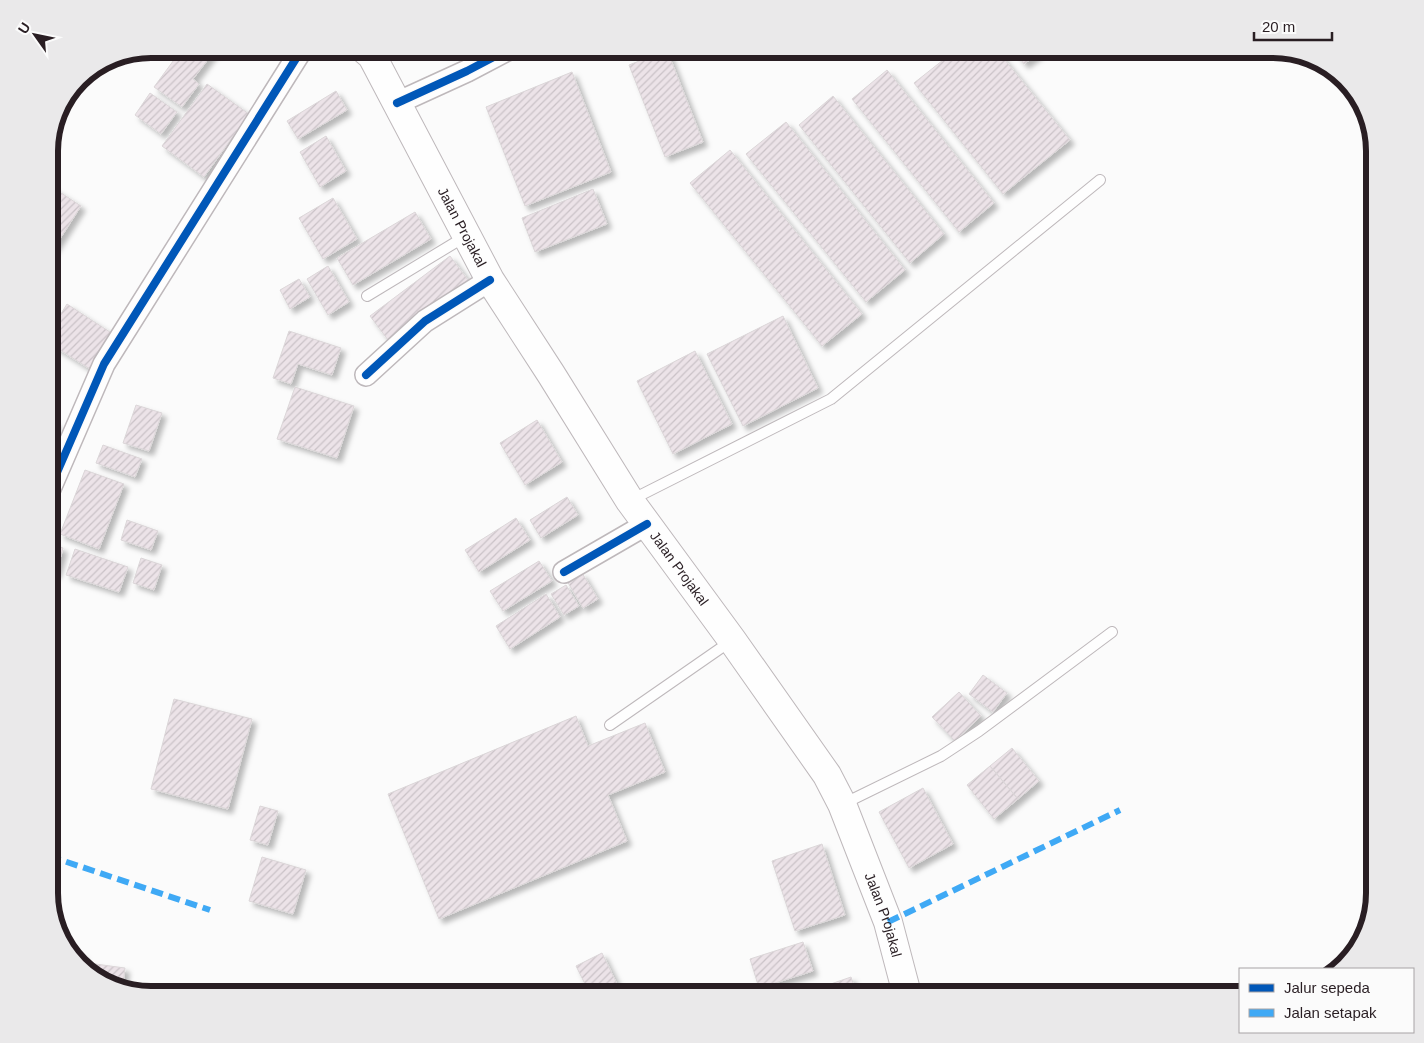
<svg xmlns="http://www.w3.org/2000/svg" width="1424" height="1043" font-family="Helvetica,sans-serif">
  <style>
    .building { fill: url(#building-hatch); stroke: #dbd6d8; filter: url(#shadow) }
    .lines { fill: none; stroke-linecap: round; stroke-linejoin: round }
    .lane-casing { stroke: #beb8bb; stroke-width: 12 }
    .street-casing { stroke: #beb8bb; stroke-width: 24 }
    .primary-casing { stroke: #beb8bb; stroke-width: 30 }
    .lane { stroke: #fefefe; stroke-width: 10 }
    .street { stroke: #fefefe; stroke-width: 21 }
    .primary { stroke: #fefefe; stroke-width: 28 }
    .quiet { stroke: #3fa9f5; stroke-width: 6; stroke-dasharray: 12 6; stroke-linecap: butt }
    .cycleway-casing { stroke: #fbfbfb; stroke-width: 11 }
    .cycleway { stroke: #0057b8; stroke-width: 8 }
    .labels { text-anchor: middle; stroke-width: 5; stroke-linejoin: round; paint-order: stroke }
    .street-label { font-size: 14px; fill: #291e23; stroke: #fbfbfb }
    .rim { fill: none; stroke: #291e23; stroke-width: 6 }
  </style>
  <defs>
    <pattern id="building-hatch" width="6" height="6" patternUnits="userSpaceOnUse" patternTransform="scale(1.25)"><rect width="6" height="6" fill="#ece3e8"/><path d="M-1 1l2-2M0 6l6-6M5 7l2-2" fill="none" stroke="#cac2c7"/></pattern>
    <filter id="shadow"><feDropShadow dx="4.5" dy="4.5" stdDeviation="2.5" flood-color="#0004"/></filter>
  </defs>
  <rect width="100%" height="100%" fill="#fbfbfb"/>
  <path class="building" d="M 182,49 L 216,49 L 193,79 L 199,84 L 182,107 L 154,87 Z
    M 957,49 L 996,49 L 1070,140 L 1003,194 L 914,83 Z
    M 1013,49 L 1035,49 L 1038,54 L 1024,64 Z
    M 667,50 L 703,142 L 665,157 L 629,65 Z
    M 887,70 L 994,203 L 959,232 L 852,99 Z
    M 572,72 L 611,172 L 525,206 L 486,107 Z
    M 207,84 L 249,114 L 204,177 L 162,146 Z
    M 336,91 L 347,110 L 298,139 L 287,121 Z
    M 150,93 L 177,112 L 161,134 L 135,115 Z
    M 833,96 L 944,234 L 910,263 L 799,125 Z
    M 786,122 L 905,270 L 866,302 L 746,154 Z
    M 326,136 L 346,171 L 320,187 L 300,152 Z
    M 730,150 L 862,314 L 822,346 L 690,183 Z
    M 49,185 L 81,206 L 49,256 Z
    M 593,189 L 607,224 L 535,252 L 522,218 Z
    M 333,198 L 357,239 L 323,259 L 299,218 Z
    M 415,212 L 431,239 L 353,285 L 337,258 Z
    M 450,256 L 468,280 L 388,340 L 370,316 Z
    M 328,266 L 349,302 L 328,315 L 307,279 Z
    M 299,279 L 310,297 L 290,309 L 280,290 Z
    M 67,304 L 113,334 L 90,369 L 49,343 L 49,333 Z
    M 783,316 L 818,388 L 743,426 L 707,354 Z
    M 289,331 L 341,348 L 332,375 L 298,364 L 291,384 L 273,378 Z
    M 695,351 L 732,424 L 673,454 L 637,381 Z
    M 295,387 L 354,406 L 337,458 L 277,439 Z
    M 136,405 L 162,413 L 149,451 L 123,443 Z
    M 49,419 L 57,424 L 49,436 Z
    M 537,420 L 562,462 L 525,485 L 500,443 Z
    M 103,445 L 142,459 L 135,477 L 96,463 Z
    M 85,470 L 124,484 L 99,549 L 60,534 Z
    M 567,497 L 578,515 L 541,538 L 530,520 Z
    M 516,518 L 530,540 L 479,572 L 465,550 Z
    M 127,520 L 158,531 L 151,550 L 121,540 Z
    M 49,544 L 63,548 L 56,574 L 49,572 Z
    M 75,549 L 128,567 L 119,592 L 66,575 Z
    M 141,558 L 162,565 L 154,590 L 133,583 Z
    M 539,561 L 552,581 L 503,611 L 490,591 Z
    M 582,573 L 598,599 L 583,608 L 567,581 Z
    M 566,585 L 579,606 L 564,615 L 551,594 Z
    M 546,594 L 560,617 L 510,649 L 496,626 Z
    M 983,675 L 1007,693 L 993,712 L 969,694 Z
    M 959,692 L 981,716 L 955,741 L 932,717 Z
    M 174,699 L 252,719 L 228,809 L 151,789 Z
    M 576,716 L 588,746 L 645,723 L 665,772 L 608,795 L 627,841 L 439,919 L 388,794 Z
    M 1012,748 L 1039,781 L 1018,799 L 990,766 Z
    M 990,766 L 1018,799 L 994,819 L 967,785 Z
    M 923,788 L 953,844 L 909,868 L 879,812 Z
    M 260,806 L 278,811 L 268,845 L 250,840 Z
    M 822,844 L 845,915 L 795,931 L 772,861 Z
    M 262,857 L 306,870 L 293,914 L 249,901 Z
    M 803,942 L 813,971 L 759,988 L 750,959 Z
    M 70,953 L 83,955 L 81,964 Z
    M 602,953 L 621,992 L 617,994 L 590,994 L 576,966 Z
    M 88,963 L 125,968 L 123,985 L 89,973 L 87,971 Z
    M 851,977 L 856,992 L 850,994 L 827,994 L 825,986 Z
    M 782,989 L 784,994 L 765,994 Z"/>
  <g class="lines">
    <g class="lane-casing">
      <path id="lane" d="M 367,296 L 466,236
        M 631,500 L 831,399 L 1100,180
        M 610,725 L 731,641
        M 843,804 L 941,756 L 979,731 L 1112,632"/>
    </g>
    <g class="street-casing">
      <path id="street" d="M 397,103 L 467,71 L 509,49
        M 366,375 L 425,321 L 490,280
        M 49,491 L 104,364 L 302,49
        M 564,572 L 647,524"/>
    </g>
    <g class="primary-casing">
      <g id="primary">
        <path id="s1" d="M 364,49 L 372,56 L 490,280 L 551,374 L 630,501 L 732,640 L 827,775 L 842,804 L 888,922 L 907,994"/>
      </g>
    </g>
    <use href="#lane" class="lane"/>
    <use href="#street" class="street"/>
    <use href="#primary" class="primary"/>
    <path class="quiet" d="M 49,856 L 210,910
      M 888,922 L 1120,810"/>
    <g class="cycleway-casing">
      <path id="cycleway" d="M 397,103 L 467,71 L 509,49
        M 366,375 L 425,321 L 490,280
        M 49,491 L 104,364 L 302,49
        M 564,572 L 647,524"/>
    </g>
    <use href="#cycleway" class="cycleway"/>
  </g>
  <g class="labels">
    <g class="street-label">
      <text dy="5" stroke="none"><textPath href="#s1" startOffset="204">Jalan Projakal</textPath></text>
      <text dy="5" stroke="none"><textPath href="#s1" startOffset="609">Jalan Projakal</textPath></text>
      <text dy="5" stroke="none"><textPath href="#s1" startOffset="1014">Jalan Projakal</textPath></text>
    </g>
  </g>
  <path d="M0 0H1424V1043H0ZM151 58H1273A93 93 0 0 1 1366 151V893A93 93 0 0 1 1273 986H151A93 93 0 0 1 58 893V151A93 93 0 0 1 151 58Z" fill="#eae9ea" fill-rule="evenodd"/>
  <path class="rim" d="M151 58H1273A93 93 0 0 1 1366 151V893A93 93 0 0 1 1273 986H151A93 93 0 0 1 58 893V151A93 93 0 0 1 151 58Z"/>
  <rect x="1239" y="968" width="175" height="65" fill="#fbfbfb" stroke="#a7a3a5"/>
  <rect x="1249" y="984" width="25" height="8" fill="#0057b8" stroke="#a7a3a5"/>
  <text x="1284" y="993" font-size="15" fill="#291e23">Jalur sepeda</text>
  <rect x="1249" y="1009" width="25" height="8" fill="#3fa9f5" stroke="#a7a3a5"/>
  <text x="1284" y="1018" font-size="15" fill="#291e23">Jalan setapak</text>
  <g transform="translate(35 35) rotate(303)" stroke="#fbfbfb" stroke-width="4" paint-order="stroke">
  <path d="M0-4L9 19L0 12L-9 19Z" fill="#291e23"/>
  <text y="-8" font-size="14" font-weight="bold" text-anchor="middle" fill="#291e23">U</text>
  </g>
  <path d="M1254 32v8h78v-8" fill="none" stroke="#291e23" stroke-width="2.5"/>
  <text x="1262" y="32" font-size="15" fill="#291e23" stroke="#fbfbfb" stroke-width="4" paint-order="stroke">20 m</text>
</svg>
